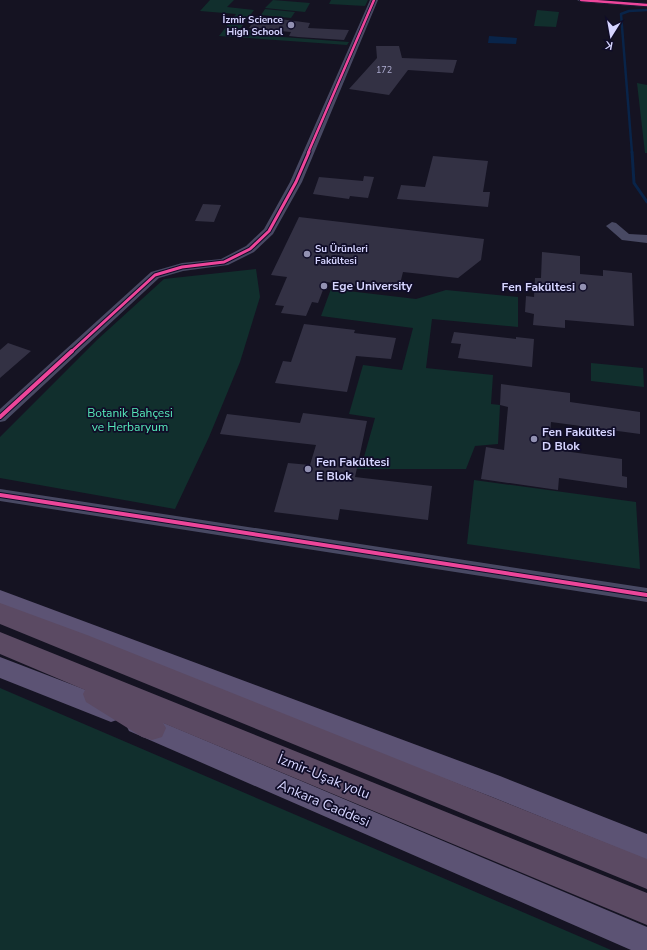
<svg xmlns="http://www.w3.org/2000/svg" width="647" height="950" font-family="'Nunito Sans',sans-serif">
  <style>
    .green { fill: #112f2d }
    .water { fill: #092449 }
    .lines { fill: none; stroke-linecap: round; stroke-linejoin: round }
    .stream-far1 { stroke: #092449; stroke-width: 2.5 }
    .stream { stroke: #092449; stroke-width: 3 }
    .building { fill: #333144 }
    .minor { fill: #484963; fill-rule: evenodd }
    .major { fill: #5c5374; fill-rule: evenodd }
    .highway { fill: #5b4a63; fill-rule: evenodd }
    .cycleway-far2-casing { stroke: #100d28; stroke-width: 4 }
    .cycleway-far1-casing { stroke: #100d28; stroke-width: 5 }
    .cycleway-casing { stroke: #100d28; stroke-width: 6 }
    .cycleway-far2 { stroke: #ed469a; stroke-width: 2.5 }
    .cycleway-far1 { stroke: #ed469a; stroke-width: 3 }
    .cycleway { stroke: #ed469a; stroke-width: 4 }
    .poi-dot { fill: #9291b2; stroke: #100d28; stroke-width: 1.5 }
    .labels { text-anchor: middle; stroke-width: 3.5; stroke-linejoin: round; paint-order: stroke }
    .far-number-label { font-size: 9px; fill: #adacd0 }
    .far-poi-label { font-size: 10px; font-weight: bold; fill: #d6d5ff; stroke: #100d28; text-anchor: end }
    .poi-label { font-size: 12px; font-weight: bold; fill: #d6d5ff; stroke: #100d28; text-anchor: start }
    .park-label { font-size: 12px; fill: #56eaba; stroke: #100d28 }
    .near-street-label { font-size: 14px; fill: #d6d5ff; stroke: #100d28 }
  </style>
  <rect width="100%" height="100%" fill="#151322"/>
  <path class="green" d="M 210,0 L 234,0 L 227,7 L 254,10 L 240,29 L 258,31 L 256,35 L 349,42 L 347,45 L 219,36 L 236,14 L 200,11 Z
    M 273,0 L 310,3 L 305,12 L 265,8 Z
    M 331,0 L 368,0 L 365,6 L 329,4 Z
    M 265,9 L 295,12 L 291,18 L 261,15 Z
    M 537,10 L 559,12 L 556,27 L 534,26 Z
    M 637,83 L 647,85 L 647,153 L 645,153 Z
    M 256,269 L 260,297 L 240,362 L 209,437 L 175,509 L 0,478 L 0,437 L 98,339 L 164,279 Z
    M 331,289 L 416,299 L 446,290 L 518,297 L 518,327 L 432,319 L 426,368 L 493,375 L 491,404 L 500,405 L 498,444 L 475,446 L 466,469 L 340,469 L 343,459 L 364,457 L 375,418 L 349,414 L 363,365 L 402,370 L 413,328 L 321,316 Z
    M 591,363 L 643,368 L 644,387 L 591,381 Z
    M 474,480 L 636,502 L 640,569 L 467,544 Z
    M 0,688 L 611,950 L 0,950 Z"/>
  <path class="water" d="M 489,36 L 517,38 L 516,44 L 488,43 Z"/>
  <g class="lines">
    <path class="stream-far1" d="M 632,153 L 621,14 L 629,11 L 647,10"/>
    <path class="stream" d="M 632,152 L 634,183 L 647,202"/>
  </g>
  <path class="building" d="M 257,16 L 310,23 L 308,28 L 349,30 L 344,40 L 298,37 L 289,36 L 291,32 L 249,28 Z
    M 376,46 L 399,46 L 402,58 L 457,60 L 453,73 L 408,70 L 389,95 L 349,89 L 377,58 Z
    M 433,156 L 488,161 L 483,192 L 490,192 L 488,207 L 397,199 L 401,185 L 425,187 Z
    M 364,176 L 374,177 L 368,198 L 350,196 L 349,199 L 313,194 L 319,177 L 363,181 Z
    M 203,204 L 221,205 L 214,222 L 195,221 Z
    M 299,217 L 484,239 L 481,260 L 458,278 L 403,272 L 399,288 L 381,286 L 380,289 L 326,282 L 318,303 L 312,302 L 306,316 L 281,313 L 284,306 L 275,305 L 287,277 L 271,275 Z
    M 542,252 L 580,256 L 580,274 L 603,276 L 603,270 L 632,273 L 634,326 L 565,320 L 565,328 L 533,325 L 534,314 L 525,312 L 526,296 L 534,297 L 535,278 L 541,278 Z
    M 304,324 L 355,330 L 354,333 L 396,338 L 391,359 L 356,356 L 347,392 L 275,383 L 283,361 L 291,362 Z
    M 454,332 L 516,339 L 516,337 L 534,339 L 532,367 L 458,358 L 461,344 L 451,343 Z
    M 8,343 L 31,351 L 0,378 L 0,350 Z
    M 501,384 L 570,393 L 570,402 L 640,412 L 640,434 L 551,422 L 549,449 L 622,459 L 622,476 L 627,477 L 627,488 L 559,478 L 558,490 L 481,479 L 486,447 L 504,450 L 508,407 L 500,405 Z
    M 303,413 L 367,421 L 355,477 L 432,486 L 428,520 L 340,509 L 338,520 L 274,512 L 288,463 L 310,465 L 316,445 L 220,434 L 227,414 L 300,423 Z"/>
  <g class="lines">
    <path class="minor" d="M 370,0 L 378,0 L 302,182 L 273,234 L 254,252 L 228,265 L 183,271 L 159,278 L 5,421 L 0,422 L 0,409 L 151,272 L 182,263 L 221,259 L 246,246 L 264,229 L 290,182 Z
      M 577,0 L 647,3 L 647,7 L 581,2 Z
      M 612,222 L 616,223 L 629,234 L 647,235 L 647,243 L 622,240 L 606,226 Z
      M 0,489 L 647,588 L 647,602 L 0,501 Z"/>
    <path class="major" d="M 0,590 L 500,776 L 647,834 L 647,860 L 492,797 L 0,608 Z
      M 0,657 L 120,703 L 123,711 L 120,719 L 111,722 L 0,678 Z
      M 138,712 L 647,927 L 647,950 L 631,950 L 129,731 L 125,723 L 129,715 Z"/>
    <path class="highway" d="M 0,603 L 87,635 L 647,859 L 647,889 L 0,624 Z
      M 0,632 L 647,893 L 647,925 L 163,723 L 166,728 L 162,737 L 152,740 L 142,737 L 86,702 L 83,694 L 85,690 L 0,654 Z"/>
    <g class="cycleway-far2-casing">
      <path id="cycleway-far2" d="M 581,0 L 647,5
        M 308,153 L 374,0"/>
    </g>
    <g class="cycleway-far1-casing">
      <path id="cycleway-far1" d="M 71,352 L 155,275 L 182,267 L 224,262 L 250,249 L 269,231 L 296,182 L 309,152"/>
    </g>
    <g class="cycleway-casing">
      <path id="cycleway" d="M 0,417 L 72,351
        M 0,495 L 647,595"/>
    </g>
    <use href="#cycleway-far2" class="cycleway-far2"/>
    <use href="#cycleway-far1" class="cycleway-far1"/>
    <use href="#cycleway" class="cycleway"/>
  </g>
  <g class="poi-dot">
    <circle cx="291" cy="25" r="4"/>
    <circle cx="307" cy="254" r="4"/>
    <circle cx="324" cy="286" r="4"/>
    <circle cx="583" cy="287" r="4"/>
    <circle cx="534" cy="439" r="4"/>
    <circle cx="308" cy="469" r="4"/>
  </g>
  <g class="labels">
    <g class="far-number-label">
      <text x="384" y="73">172</text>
    </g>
    <g class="far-poi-label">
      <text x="283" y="23">İzmir Science<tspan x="283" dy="12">High School</tspan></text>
      <text x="315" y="252" text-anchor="start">Su Ürünleri<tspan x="315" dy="12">Fakültesi</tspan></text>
    </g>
    <g class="poi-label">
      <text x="332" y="290">Ege University</text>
      <text x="575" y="291" text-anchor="end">Fen Fakültesi</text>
      <text x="542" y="436">Fen Fakültesi<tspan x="542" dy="14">D Blok</tspan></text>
      <text x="316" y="466">Fen Fakültesi<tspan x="316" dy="14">E Blok</tspan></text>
    </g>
    <g class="park-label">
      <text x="130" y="417">Botanik Bahçesi<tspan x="130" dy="14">ve Herbaryum</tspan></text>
    </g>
    <g class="near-street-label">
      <text transform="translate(324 776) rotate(22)" y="5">İzmir-Uşak yolu</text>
      <text transform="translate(324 803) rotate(23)" y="5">Ankara Caddesi</text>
    </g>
  </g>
  <g transform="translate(611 36) rotate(191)" stroke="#100d28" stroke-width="3" paint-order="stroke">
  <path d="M0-3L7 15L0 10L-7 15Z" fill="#d6d5ff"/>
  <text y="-6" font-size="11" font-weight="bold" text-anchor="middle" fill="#d6d5ff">K</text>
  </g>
</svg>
